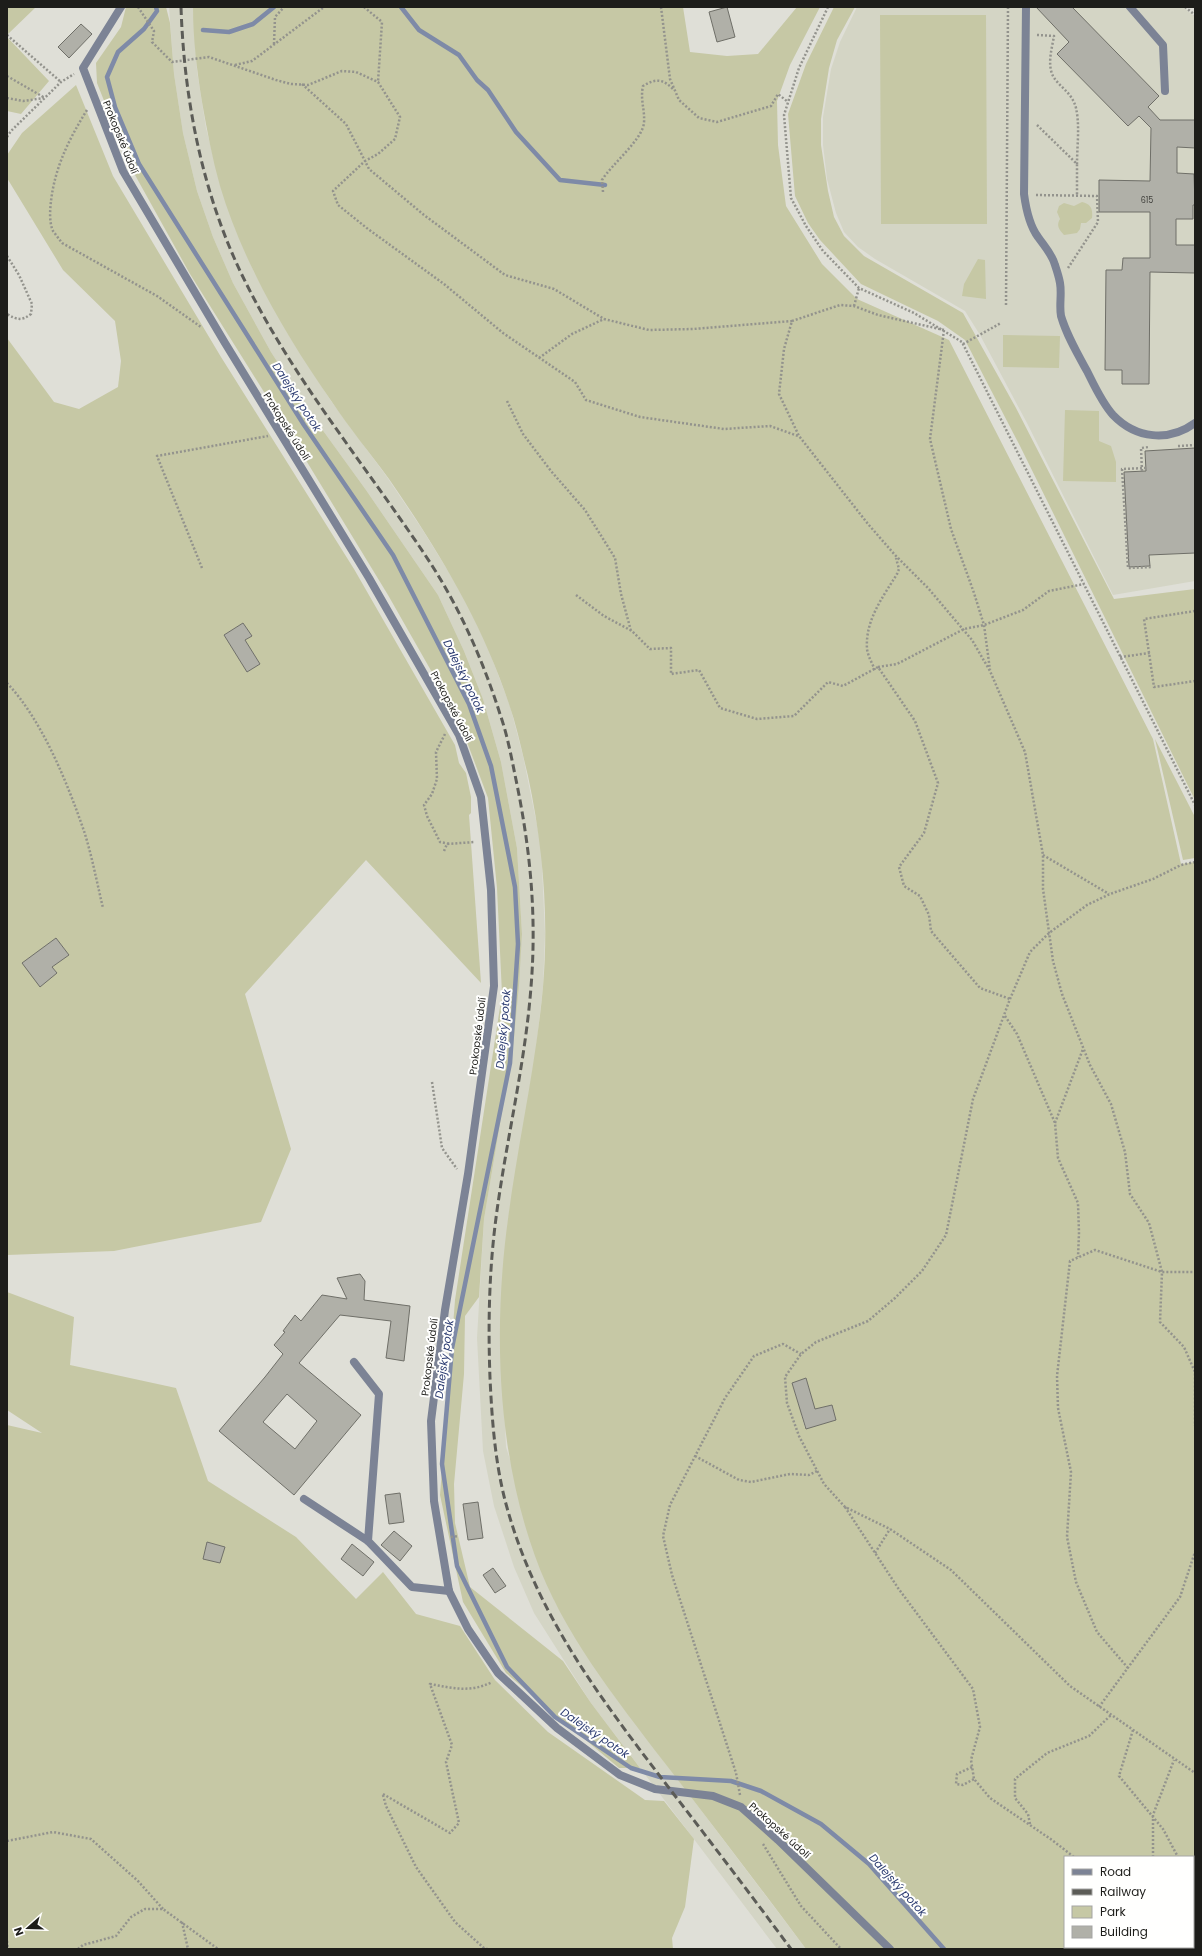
<svg xmlns="http://www.w3.org/2000/svg" width="1202" height="1956" font-family="Poppins,sans-serif">
  <style>
    .built { fill: #d4d5c5 }
    .green { fill: #c6c8a5; fill-rule: evenodd }
    .lines { fill: none; stroke-linecap: round; stroke-linejoin: round }
    .stream { stroke: #7e8aa7; stroke-width: 4.5 }
    .building { fill: #b0b0a8; stroke: #6f6f68; fill-rule: evenodd }
    .path { stroke: #93938d; stroke-width: 2.5; stroke-dasharray: 2 2; stroke-linecap: butt }
    .lane { stroke: #7c8395; stroke-width: 8 }
    .street { stroke: #7c8395; stroke-width: 8 }
    .rail { stroke: #5c5c57; stroke-width: 3; stroke-dasharray: 8 4; stroke-linecap: butt }
    .labels { text-anchor: middle; stroke-width: 4; stroke-linejoin: round; paint-order: stroke }
    .number-label { font-size: 8px; fill: #42423e }
    .street-label { font-size: 10px; fill: #1d1d1a; stroke: #fffffe }
    .water-label { font-size: 11px; font-style: italic; fill: #2b3b71; stroke: #fffffe }
  </style>
  <rect width="100%" height="100%" fill="#dfdfd7"/>
  <path class="built" d="M 169,7 L 193,7 L 197,71 L 206,128 L 220,184 L 235,228 L 254,272 L 291,339 L 331,401 L 387,477 L 422,529 L 463,595 L 488,648 L 510,706 L 523,756 L 541,845 L 545,934 L 543,987 L 536,1050 L 508,1222 L 503,1278 L 501,1338 L 506,1447 L 555,1602 L 610,1690 L 806,1949 L 777,1949 L 591,1703 L 534,1613 L 514,1567 L 494,1506 L 483,1451 L 477,1338 L 484,1219 L 513,1047 L 522,934 L 517,848 L 501,762 L 483,699 L 464,651 L 438,595 L 366,490 L 311,414 L 271,352 L 233,283 L 213,237 L 197,191 L 183,133 L 174,74 Z
    M 857,7 L 1183,7 L 1195,17 L 1195,581 L 1113,595 L 1027,423 L 980,335 L 965,311 L 875,259 L 858,247 L 844,232 L 836,213 L 827,179 L 823,145 L 823,117 L 831,69 L 840,42 Z"/>
  <path class="green" d="M 7,7 L 36,7 L 7,35 Z
    M 126,7 L 166,7 L 170,23 L 174,74 L 183,133 L 197,191 L 213,237 L 233,283 L 271,352 L 311,414 L 366,490 L 438,595 L 464,651 L 483,699 L 501,762 L 517,848 L 522,934 L 519,985 L 513,1047 L 484,1219 L 479,1297 L 465,1316 L 464,1374 L 454,1484 L 455,1523 L 470,1587 L 563,1661 L 591,1703 L 640,1768 L 619,1768 L 506,1673 L 463,1602 L 440,1495 L 455,1300 L 502,994 L 497,888 L 488,798 L 458,718 L 388,595 L 279,416 L 190,274 L 130,166 L 97,83 L 96,63 L 121,27 Z
    M 193,7 L 683,7 L 690,52 L 727,56 L 758,54 L 797,7 L 820,7 L 790,65 L 777,101 L 778,145 L 786,206 L 822,264 L 857,299 L 949,340 L 1153,739 L 1181,864 L 1195,862 L 1195,1949 L 806,1949 C 759,1886 712,1824 664,1762 C 616,1699 562,1632 535,1556 C 497,1451 493,1329 508,1219 C 518,1142 536,1065 543,987 C 549,916 543,846 528,776 C 522,752 517,727 509,704 C 482,622 438,550 389,479 C 370,453 350,429 332,402 C 286,336 243,263 220,186 C 212,158 207,130 202,102 C 197,71 193,39 193,7 ZM 806,1378 L 810,1392 L 801,1394 L 799,1406 L 792,1383 ZM 832,1405 L 835,1420 L 805,1428 L 801,1414 ZM 1065,1857 L 1193,1857 L 1193,1947 L 1065,1947 Z
    M 834,7 L 855,7 L 837,40 L 829,68 L 821,119 L 821,145 L 828,191 L 834,217 L 844,236 L 864,256 L 963,313 L 1016,408 L 1114,599 L 1195,589 L 1195,800 L 1020,446 L 965,340 L 938,321 L 861,284 L 820,240 L 808,223 L 795,196 L 788,114 L 806,64 Z
    M 880,15 L 986,15 L 987,224 L 881,224 Z
    M 7,37 L 49,81 L 21,114 L 7,111 Z
    M 76,85 L 113,176 L 221,357 L 354,569 L 455,745 L 459,763 L 466,773 L 471,797 L 471,813 L 469,815 L 481,983 L 366,860 L 245,994 L 291,1149 L 261,1222 L 114,1251 L 7,1255 L 7,338 L 54,402 L 79,409 L 118,387 L 121,361 L 115,321 L 63,270 L 7,178 L 7,155 L 22,133 ZM 243,623 L 252,636 L 245,640 L 260,664 L 247,672 L 224,635 ZM 56,938 L 69,955 L 52,967 L 57,973 L 40,986 L 23,963 Z
    M 1082,202 C 1091,204 1093,209 1092,218 L 1086,223 L 1081,223 L 1080,229 L 1077,233 L 1064,235 C 1059,229 1056,226 1060,219 L 1057,212 L 1059,206 L 1064,203 L 1074,206 Z
    M 978,259 L 985,260 L 986,299 L 962,296 L 964,284 Z
    M 1003,335 L 1060,336 L 1059,368 L 1003,367 Z
    M 1065,410 L 1099,411 L 1099,441 L 1111,446 L 1116,462 L 1116,482 L 1063,481 Z
    M 1155,739 L 1195,817 L 1195,858 L 1183,860 Z
    M 7,1292 L 74,1317 L 70,1365 L 176,1388 L 208,1481 L 296,1537 L 356,1599 L 383,1572 L 416,1614 L 460,1626 L 495,1680 L 548,1732 L 645,1800 L 664,1801 L 694,1839 L 685,1907 L 672,1938 L 673,1949 L 7,1949 L 7,1425 L 42,1433 L 7,1410 ZM 207,1542 L 225,1547 L 220,1563 L 203,1558 Z"/>
  <g class="lines">
    <path class="stream" d="M 156,7 L 157,11 L 144,29 L 118,52 L 107,77 L 115,107 L 139,164 L 304,425 L 393,555 L 469,704 L 491,766 L 515,887 L 518,944 L 510,1063 L 452,1348 L 442,1464 L 457,1566 L 507,1667 L 555,1717 L 631,1768 L 660,1777 L 731,1781 L 761,1791 L 821,1824 L 869,1864 L 944,1949
      M 401,7 L 419,30 L 459,55 L 477,80 L 488,90 L 516,132 L 560,180 L 605,185
      M 203,30 L 229,32 L 253,24 L 274,7"/>
  </g>
  <path class="building" d="M 727,7 L 735,37 L 717,42 L 709,12 Z
    M 1036,7 L 1072,7 L 1159,96 L 1148,107 L 1160,120 L 1195,120 L 1195,148 L 1177,147 L 1177,173 L 1194,174 L 1195,205 L 1193,205 L 1193,219 L 1176,219 L 1176,245 L 1195,245 L 1195,273 L 1150,272 L 1149,384 L 1122,384 L 1122,370 L 1105,370 L 1106,270 L 1122,270 L 1123,258 L 1150,258 L 1150,212 L 1099,212 L 1099,180 L 1150,181 L 1151,128 L 1139,116 L 1128,126 L 1057,54 L 1069,42 Z
    M 81,24 L 92,34 L 69,58 L 58,47 Z
    M 1195,448 L 1195,553 L 1149,555 L 1150,566 L 1129,567 L 1124,472 L 1146,471 L 1145,451 Z
    M 243,623 L 252,636 L 245,640 L 260,664 L 247,672 L 224,635 Z
    M 56,938 L 69,955 L 52,967 L 57,973 L 40,987 L 22,963 Z
    M 360,1274 L 365,1281 L 364,1300 L 410,1306 L 404,1361 L 386,1358 L 391,1321 L 340,1315 L 299,1363 L 361,1415 L 294,1495 L 219,1431 L 265,1377 L 283,1354 L 274,1345 L 285,1332 L 283,1331 L 295,1315 L 301,1321 L 322,1295 L 347,1299 L 337,1278 ZM 287,1394 L 317,1421 L 295,1449 L 263,1422 Z
    M 806,1378 L 815,1409 L 832,1405 L 836,1420 L 806,1429 L 792,1383 Z
    M 400,1493 L 404,1522 L 389,1524 L 385,1495 Z
    M 478,1502 L 483,1538 L 468,1540 L 463,1504 Z
    M 394,1531 L 412,1546 L 400,1561 L 381,1545 Z
    M 207,1542 L 225,1547 L 220,1563 L 203,1559 Z
    M 352,1544 L 374,1562 L 363,1576 L 341,1559 Z
    M 493,1568 L 506,1586 L 495,1593 L 483,1575 Z"/>
  <g class="lines">
    <path class="path" d="M 138,7 L 154,31 L 152,42 L 172,62 L 209,57 L 276,80 L 291,84 L 308,85 L 342,71 L 356,72 L 378,82 L 400,117 L 395,139 L 378,154 L 365,161 L 369,169 L 424,215 L 505,275 L 554,289 L 604,319 L 649,330 L 693,329 L 792,321
      M 364,7 L 382,22 L 378,82
      M 661,7 L 670,79 L 679,100 L 699,118 L 717,122 L 771,106 L 778,94 L 788,102
      M 828,7 L 799,68 L 784,115 L 791,198 L 806,226 L 823,251 L 859,288 L 914,313 L 962,342 L 1195,805
      M 1185,7 L 1195,15
      M 7,35 L 61,82
      M 1037,35 L 1054,36 C 1052,48 1047,64 1053,76 C 1059,87 1072,92 1076,108 C 1080,126 1077,146 1077,164
      M 274,44 L 275,17 L 284,7
      M 235,65 L 252,61 L 324,7
      M 7,76 L 45,98
      M 302,84 L 346,124 L 365,161 L 333,191 L 338,205 L 368,229 L 444,284 L 503,333 L 575,382 L 586,400 L 640,417 L 724,429 L 770,426 L 798,436
      M 7,98 L 23,101 L 44,98
      M 87,110 C 69,139 55,167 51,201 C 50,210 49,222 53,231 C 56,235 59,239 62,243 L 157,296 L 201,327
      M 1037,125 L 1077,164 L 1077,196
      M 7,137 L 11,131 L 61,82 L 74,74
      M 603,192 L 602,180 C 612,164 642,140 644,123 C 645,109 640,100 643,86 C 656,78 663,79 673,89
      M 1036,195 L 1097,196 L 1098,222 L 1068,268
      M 7,256 L 19,275 L 32,304 L 31,314 C 22,321 17,320 7,314
      M 1006,305 L 1008,7
      M 854,306 L 859,288
      M 944,330 L 878,315 L 854,306 L 840,305 L 792,321 L 784,349 L 779,394 L 799,436 L 868,524 L 895,555 L 928,588 L 972,640 L 990,671 L 1025,752 L 1043,855 L 1043,889 L 1053,961 L 1062,994 L 1090,1065 L 1111,1104 L 1125,1152 L 1130,1194 L 1149,1223 L 1162,1272 L 1160,1322 L 1184,1347 L 1195,1372 L 1195,1426
      M 944,330 L 930,439 L 951,529 L 974,593 L 984,625 L 990,670
      M 963,344 L 1001,323
      M 539,358 L 572,334 L 604,319
      M 507,401 L 523,434 L 551,471 L 585,510 L 615,558 L 621,594 L 631,631
      M 1178,446 L 1195,445
      M 1146,468 L 1122,469 L 1128,568 L 1152,567
      M 1142,471 L 1141,448 L 1149,447
      M 202,568 L 157,456 L 268,436
      M 576,595 L 604,616 L 632,631 L 650,649 L 671,648 L 671,674 L 699,670 L 720,708 L 757,719 L 794,716 L 828,682 L 843,686 L 878,667 L 915,721 L 938,783 L 924,833 L 899,867 L 904,886 L 920,896 L 929,915 L 931,931 L 980,988 L 1010,999
      M 1195,611 L 1144,619 L 1154,687 L 1195,681
      M 1120,657 L 1150,653
      M 878,667 L 897,664 L 964,629 L 984,625 L 1023,610 L 1049,591 L 1084,584
      M 875,670 C 872,663 868,656 867,649 C 865,620 883,597 897,574 L 899,569 L 896,558
      M 7,683 C 42,720 67,782 84,831 C 92,856 97,883 103,908
      M 445,734 L 436,752 L 437,779 L 432,794 L 424,805 L 427,816 L 440,842 L 450,844
      M 444,851 L 447,844 L 475,842
      M 1043,855 L 1109,894
      M 1195,862 L 1181,865 L 1153,879 L 1110,894 L 1087,905 L 1049,933 L 1030,952 L 1010,999 L 973,1099 L 946,1235 L 922,1271 L 895,1298 L 868,1321 L 816,1342 L 801,1354 L 785,1377 L 787,1403 L 799,1436 L 824,1484 L 845,1507 L 890,1529 L 951,1570 L 1070,1686 L 1195,1773
      M 1005,1016 L 1017,1034 L 1055,1123 L 1058,1158 L 1078,1203 L 1079,1233 L 1078,1257
      M 432,1082 L 442,1148 L 457,1169
      M 1055,1123 L 1083,1049
      M 695,1456 L 739,1480 L 751,1482 L 790,1474 L 809,1475 L 817,1471
      M 845,1507 L 898,1588 L 973,1689 L 980,1727 L 971,1760 L 974,1779 L 990,1798 L 1052,1840 L 1074,1857
      M 451,1537 L 458,1536
      M 875,1553 L 890,1529
      M 1128,1668 L 1097,1632 L 1076,1582 L 1067,1537 L 1071,1472 L 1058,1408 L 1057,1376 L 1070,1261 L 1095,1250 L 1162,1272 L 1195,1272
      M 1099,1707 L 1180,1597 L 1195,1552
      M 1133,1730 L 1119,1776 L 1163,1829 L 1178,1857
      M 972,1767 L 957,1774 L 956,1784 L 963,1785 L 974,1779
      M 383,1794 L 450,1833 L 459,1823 L 446,1762 L 452,1745 L 430,1684 C 452,1688 471,1693 492,1682
      M 383,1795 L 386,1806 L 416,1867 L 455,1922 L 485,1949 L 489,1949
      M 740,1795 L 736,1773 L 672,1575 L 663,1536 L 670,1505 L 725,1398 L 754,1356 L 783,1344 L 801,1354
      M 1030,1824 L 1028,1814 L 1015,1798 L 1015,1779 L 1047,1753 L 1089,1736 L 1111,1715
      M 7,1841 L 53,1832 L 91,1839 L 138,1881 L 163,1909
      M 763,1844 L 801,1906 L 841,1949
      M 1153,1857 L 1153,1815 L 1174,1760
      M 1193,1885 L 1195,1889
      M 182,1922 L 188,1949
      M 7,1941 L 8,1949
      M 1149,1947 L 1150,1949
      M 78,1949 L 83,1945 L 116,1936 L 131,1917 L 145,1909 L 163,1909 L 218,1949"/>
    <path class="lane" d="M 1026,7 L 1024,194 C 1026,209 1029,225 1038,237 C 1045,247 1052,254 1055,265 C 1057,271 1059,277 1060,283 C 1062,294 1059,305 1061,316 C 1067,336 1077,353 1087,371 C 1094,385 1102,403 1113,415 C 1136,439 1169,442 1195,423
      M 1130,7 L 1163,45 L 1165,91
      M 354,1362 L 379,1394 L 368,1541
      M 304,1499 L 368,1541 L 412,1587 L 449,1591"/>
    <path class="street" d="M 121,7 L 83,68 L 123,171 L 225,343 L 369,578 L 459,735 L 481,797 L 491,890 L 494,986 L 468,1174 L 445,1310 L 431,1421 L 434,1501 L 449,1591 L 468,1629 L 498,1673 L 557,1728 L 620,1775 L 655,1789 L 713,1796 L 741,1807 L 778,1840 L 890,1949"/>
    <path class="rail" d="M 181,7 C 184,99 202,192 242,275 C 282,358 339,432 392,507 C 410,533 429,559 445,587 C 468,627 486,670 500,714 C 507,734 511,755 515,775 C 530,846 537,914 531,987 C 525,1065 506,1141 496,1218 C 489,1271 488,1325 490,1378 C 492,1420 495,1463 506,1504 C 536,1615 601,1699 669,1788 C 710,1841 751,1895 791,1949"/>
  </g>
  <g class="labels">
    <g class="number-label">
      <text x="1147" y="203">615</text>
    </g>
    <g class="street-label">
      <text transform="translate(121 137) rotate(68)" y="4">Prokopské údolí</text>
      <text transform="translate(287 426) rotate(58)" y="4">Prokopské údolí</text>
      <text transform="translate(452 706) rotate(62)" y="4">Prokopské údolí</text>
      <text transform="translate(477 1036) rotate(-83)" y="4">Prokopské údolí</text>
      <text transform="translate(429 1357) rotate(-83)" y="4">Prokopské údolí</text>
      <text transform="translate(780 1830) rotate(42)" y="4">Prokopské údolí</text>
    </g>
    <g class="water-label">
      <text transform="translate(297 397) rotate(57)" y="4">Dalejský potok</text>
      <text transform="translate(464 676) rotate(64)" y="4">Dalejský potok</text>
      <text transform="translate(503 1029) rotate(-85)" y="4">Dalejský potok</text>
      <text transform="translate(444 1359) rotate(-82)" y="4">Dalejský potok</text>
      <text transform="translate(595 1733) rotate(34)" y="4">Dalejský potok</text>
      <text transform="translate(898 1885) rotate(48)" y="4">Dalejský potok</text>
    </g>
  </g>
  <rect width="1202" height="1956" fill="none" stroke="#1d1d1a" stroke-width="16"/>
  <rect x="1064" y="1856" width="130" height="92" fill="#fffffe" stroke="#a5a5a3"/>
  <rect x="1072" y="1869" width="20" height="6" fill="#7c8395" stroke="#a5a5a3"/>
  <text x="1100" y="1876" font-size="12" fill="#1d1d1a">Road</text>
  <rect x="1072" y="1889" width="20" height="6" fill="#5c5c57" stroke="#a5a5a3"/>
  <text x="1100" y="1896" font-size="12" fill="#1d1d1a">Railway</text>
  <rect x="1072" y="1906" width="20" height="12" fill="#c6c8a5" stroke="#a5a5a3"/>
  <text x="1100" y="1916" font-size="12" fill="#1d1d1a">Park</text>
  <rect x="1072" y="1926" width="20" height="12" fill="#b0b0a8" stroke="#a5a5a3"/>
  <text x="1100" y="1936" font-size="12" fill="#1d1d1a">Building</text>
  <g transform="translate(28 1928) rotate(250)" stroke="#fffffe" stroke-width="3" paint-order="stroke">
  <path d="M0-3L7 15L0 10L-7 15Z" fill="#1d1d1a"/>
  <text y="-6" font-size="11" font-weight="bold" text-anchor="middle" fill="#1d1d1a">N</text>
  </g>
</svg>
